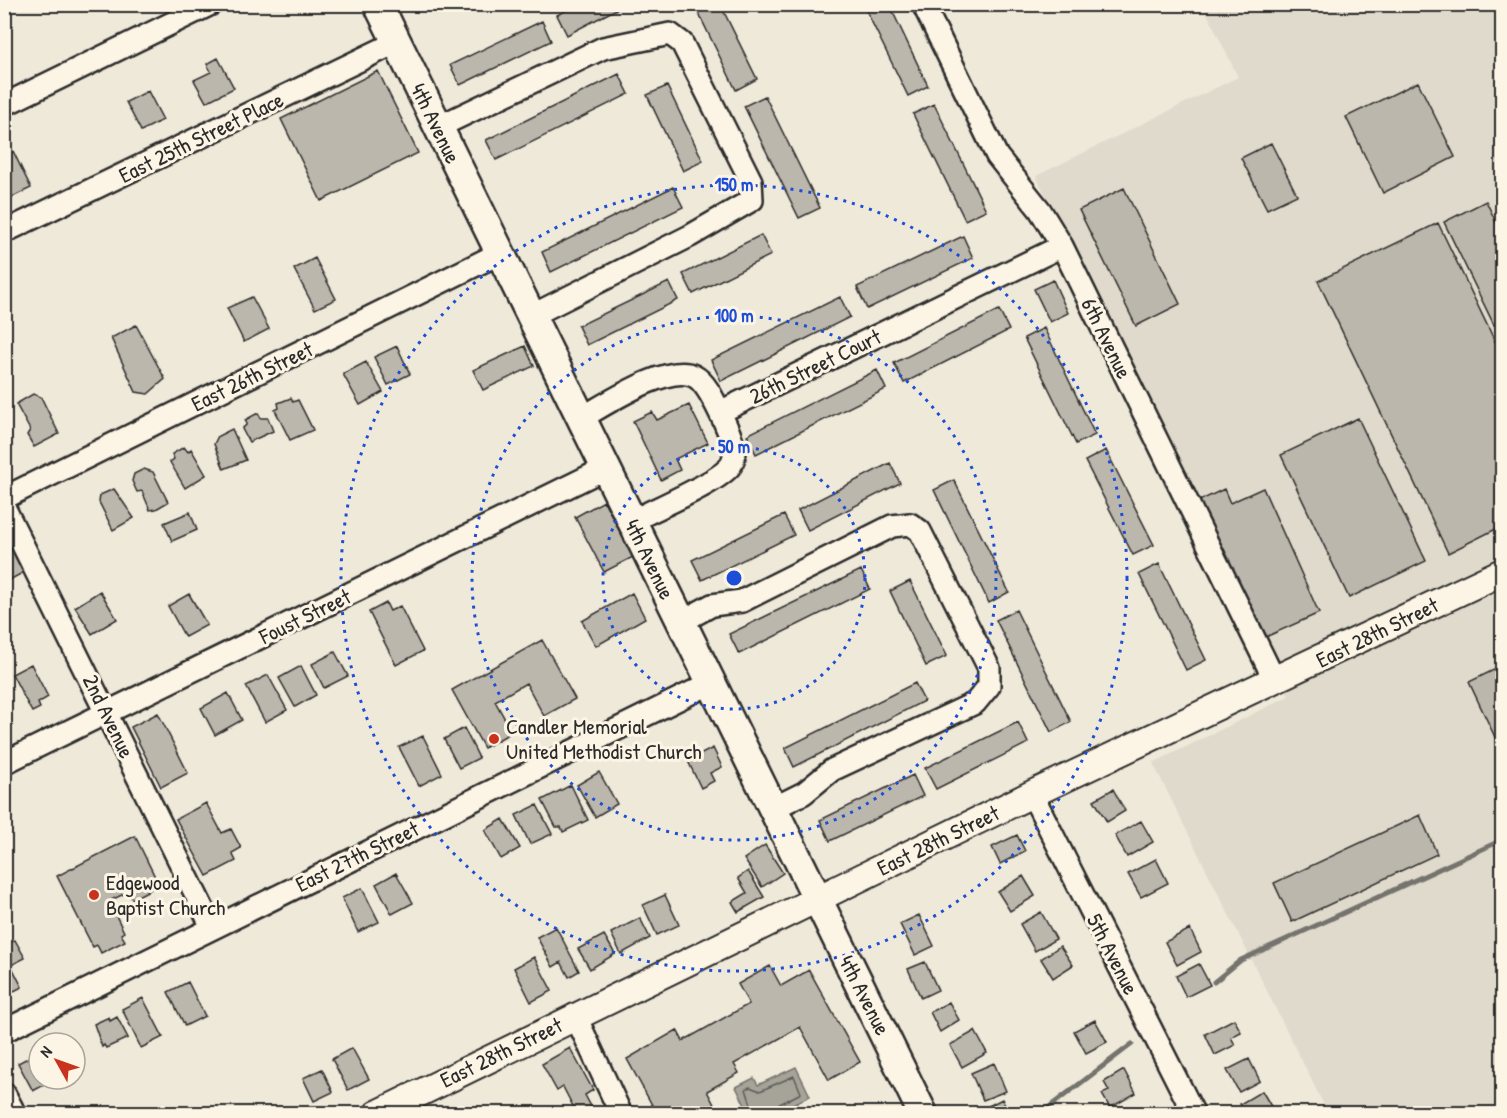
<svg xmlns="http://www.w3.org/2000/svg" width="1507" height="1118" font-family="'Patrick Hand',sans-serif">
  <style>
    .built { fill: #e0dacc }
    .water { fill: #a6a399; stroke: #75736d; stroke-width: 1.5 }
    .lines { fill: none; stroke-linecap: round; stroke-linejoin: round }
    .shore { stroke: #5c5b57; stroke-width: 1.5 }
    .stream { stroke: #75736d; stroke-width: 5 }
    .building { fill: #bcb7ac; stroke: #2b2b2b; stroke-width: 1.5 }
    .minor-casing { stroke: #2b2b2b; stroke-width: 26 }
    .tertiary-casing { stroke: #2b2b2b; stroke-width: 30 }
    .secondary-casing { stroke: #2b2b2b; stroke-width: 33 }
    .minor { stroke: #fcf5e5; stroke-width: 21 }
    .tertiary { stroke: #fcf5e5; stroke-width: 26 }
    .secondary { stroke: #fcf5e5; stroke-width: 28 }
    .ring { fill: none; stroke: #1d4ed8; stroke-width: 3; stroke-dasharray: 3 6 }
    .poi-dot { fill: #c8321e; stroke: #fcf5e5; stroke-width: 2 }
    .labels { text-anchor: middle; stroke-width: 6; stroke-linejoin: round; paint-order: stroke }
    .street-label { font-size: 22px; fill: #2b2b2b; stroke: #fcf5e5 }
    .poi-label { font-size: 22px; fill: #2b2b2b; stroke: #fcf5e5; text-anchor: start }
    .centre { fill: #1d4ed8; stroke: #fcf5e5; stroke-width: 3 }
    .ring-label { font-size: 18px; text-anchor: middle; font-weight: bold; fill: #1d4ed8; stroke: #fcf5e5; stroke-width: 6; stroke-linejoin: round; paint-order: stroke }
  </style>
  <rect width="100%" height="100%" fill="#efe9da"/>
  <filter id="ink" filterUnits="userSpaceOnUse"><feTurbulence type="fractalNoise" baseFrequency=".0167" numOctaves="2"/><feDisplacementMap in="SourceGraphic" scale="12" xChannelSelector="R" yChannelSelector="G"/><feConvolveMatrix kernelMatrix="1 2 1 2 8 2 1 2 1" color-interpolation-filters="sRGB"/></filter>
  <g filter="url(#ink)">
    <path class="built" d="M 1203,5 L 1502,5 L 1502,1113 L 1328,1113 L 1153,763 L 1289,696 L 1036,176 L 1238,77 Z"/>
    <path class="water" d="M 796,1067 L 810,1096 L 774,1113 L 749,1113 L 736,1087 L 754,1078 L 758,1085 Z"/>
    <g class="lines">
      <path class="shore" d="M 754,1114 L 746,1089 L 750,1087 L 760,1091 L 794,1076 L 801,1093 L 776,1106 L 773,1114"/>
      <path class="stream" d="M 1214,982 L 1241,960 L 1502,840
        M 1040,1114 L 1132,1044"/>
    </g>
    <path class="building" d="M 577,4 L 626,4 L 567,35 L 557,15 Z
      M 694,4 L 720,4 L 757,79 L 736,90 Z
      M 863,4 L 889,4 L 928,86 L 908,96 Z
      M 542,21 L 551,41 L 460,85 L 450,65 Z
      M 218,58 L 234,88 L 206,102 L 194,80 L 211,72 L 207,64 Z
      M 378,71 L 418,153 L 321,201 L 281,119 Z
      M 619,74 L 629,94 L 496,160 L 486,140 Z
      M 1418,82 L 1455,157 L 1383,193 L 1346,117 Z
      M 667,86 L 703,161 L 683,171 L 647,95 Z
      M 148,91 L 163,120 L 141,131 L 126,102 Z
      M 765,96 L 820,208 L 799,218 L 744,106 Z
      M 934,104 L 986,210 L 965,220 L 913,114 Z
      M 1271,143 L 1297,195 L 1267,209 L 1241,158 Z
      M 13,151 L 31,188 L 4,201 L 4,155 Z
      M 673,187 L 683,207 L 551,272 L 542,252 Z
      M 1124,188 L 1180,304 L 1136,326 L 1079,210 Z
      M 1486,201 L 1502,235 L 1502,321 L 1494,325 L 1444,222 Z
      M 1438,223 L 1502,356 L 1502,526 L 1448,553 L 1318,281 Z
      M 761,235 L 771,255 L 693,294 L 683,274 Z
      M 963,236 L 973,258 L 867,309 L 857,287 Z
      M 315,258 L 336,299 L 315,309 L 294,269 Z
      M 1053,280 L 1068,313 L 1050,322 L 1034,289 Z
      M 669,282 L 678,300 L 587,345 L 578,326 Z
      M 252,297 L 269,329 L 244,342 L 227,308 Z
      M 840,297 L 850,317 L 721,381 L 711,360 Z
      M 999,310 L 1009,330 L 904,383 L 894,363 Z
      M 136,325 L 165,379 L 148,394 L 136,392 L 111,338 Z
      M 1044,328 L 1095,435 L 1076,444 L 1024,338 Z
      M 397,346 L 410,374 L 388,385 L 374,357 Z
      M 525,346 L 534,366 L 483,390 L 473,370 Z
      M 366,362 L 383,392 L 360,405 L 343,374 Z
      M 877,370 L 886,389 L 756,454 L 747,435 Z
      M 33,394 L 41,397 L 59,434 L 34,447 L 27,435 L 30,430 L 16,404 Z
      M 291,398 L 293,402 L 298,400 L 313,430 L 290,440 L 275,410 L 279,408 L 278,403 Z
      M 689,405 L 708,443 L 675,459 L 680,470 L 661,480 L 633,421 L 652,412 L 657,420 Z
      M 258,413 L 261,418 L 268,418 L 273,431 L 249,442 L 242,429 L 247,424 L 245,420 Z
      M 1358,418 L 1426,561 L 1349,598 L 1281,455 Z
      M 232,429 L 246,460 L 224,469 L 214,444 L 218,436 Z
      M 184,447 L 188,452 L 191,449 L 206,475 L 185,488 L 170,462 L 174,459 L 172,454 Z
      M 1106,450 L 1154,545 L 1133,555 L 1085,461 Z
      M 890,463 L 900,483 L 808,530 L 798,510 Z
      M 144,469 L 153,472 L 168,502 L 156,509 L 150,510 L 142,491 L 137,492 L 132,481 L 134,474 Z
      M 954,480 L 1009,592 L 989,603 L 934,490 Z
      M 1263,488 L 1319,613 L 1259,640 L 1197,502 L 1224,489 L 1230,503 Z
      M 114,489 L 134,518 L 113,530 L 99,502 L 100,495 Z
      M 604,501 L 633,557 L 604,572 L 575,517 Z
      M 190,512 L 197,530 L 172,541 L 164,523 Z
      M 784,515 L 794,535 L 702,580 L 692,560 Z
      M 9,541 L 26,571 L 6,582 L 4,544 Z
      M 1159,564 L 1206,660 L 1186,670 L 1139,574 Z
      M 861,570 L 870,589 L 739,654 L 729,634 Z
      M 910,581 L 947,656 L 926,666 L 890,591 Z
      M 100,591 L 117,619 L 92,634 L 75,607 Z
      M 632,593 L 645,618 L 596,646 L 582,621 Z
      M 189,594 L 207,625 L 185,637 L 168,606 Z
      M 386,603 L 390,611 L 400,606 L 423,651 L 396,665 L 369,612 Z
      M 1016,610 L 1071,722 L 1051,732 L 996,620 Z
      M 542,640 L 575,699 L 544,716 L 526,683 L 495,701 L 512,732 L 484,748 L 452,690 Z
      M 335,652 L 348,676 L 324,688 L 312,664 Z
      M 31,664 L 48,697 L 38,703 L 40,708 L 32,712 L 12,674 Z
      M 301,666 L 316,695 L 295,707 L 279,678 Z
      M 1502,666 L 1502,752 L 1469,682 Z
      M 268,675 L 287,710 L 265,722 L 246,686 Z
      M 915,683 L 924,701 L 794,767 L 785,748 Z
      M 228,693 L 242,720 L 215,735 L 201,708 Z
      M 158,713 L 188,773 L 161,787 L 131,727 Z
      M 1018,722 L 1028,743 L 936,789 L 925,768 Z
      M 464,728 L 479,758 L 459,768 L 444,739 Z
      M 423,736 L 442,774 L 419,786 L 399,747 Z
      M 713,748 L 722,767 L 710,773 L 714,781 L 701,788 L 688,761 Z
      M 599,772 L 617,804 L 595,817 L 577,785 Z
      M 913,775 L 923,796 L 830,841 L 820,820 Z
      M 571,785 L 588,820 L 563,832 L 561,827 L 556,827 L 542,800 Z
      M 1113,789 L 1125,811 L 1107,822 L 1094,800 Z
      M 206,803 L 222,833 L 231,829 L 241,848 L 232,853 L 236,861 L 207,876 L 176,819 Z
      M 537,805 L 552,834 L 530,844 L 516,815 Z
      M 1420,815 L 1437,854 L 1292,922 L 1274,883 Z
      M 503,819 L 520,848 L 501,859 L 485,830 Z
      M 1141,821 L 1153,842 L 1127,857 L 1115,835 Z
      M 1017,835 L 1025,851 L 1000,864 L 992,847 Z
      M 135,836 L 159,885 L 132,899 L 128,892 L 109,901 L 124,932 L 121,934 L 125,941 L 101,953 L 97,945 L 93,947 L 57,876 Z
      M 765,845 L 783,873 L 762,887 L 744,859 Z
      M 1156,859 L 1168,883 L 1141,897 L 1128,874 Z
      M 748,871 L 764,897 L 738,912 L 732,902 L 747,893 L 738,878 Z
      M 396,873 L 413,903 L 392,914 L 376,884 Z
      M 1023,876 L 1035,896 L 1010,911 L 998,892 Z
      M 362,888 L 379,922 L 358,932 L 342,898 Z
      M 665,895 L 679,925 L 657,935 L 643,905 Z
      M 1041,912 L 1056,939 L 1035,951 L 1020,924 Z
      M 919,915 L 934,946 L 915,955 L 900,924 Z
      M 640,918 L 650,938 L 621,954 L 611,933 Z
      M 556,927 L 579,971 L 569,977 L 561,962 L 553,967 L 537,937 Z
      M 1190,929 L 1201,952 L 1177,965 L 1165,942 Z
      M 604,935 L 615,954 L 590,969 L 578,949 Z
      M 15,940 L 25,958 L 11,965 L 22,987 L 4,996 L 4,945 Z
      M 1060,946 L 1073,965 L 1053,978 L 1041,959 Z
      M 534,957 L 552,991 L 531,1002 L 514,968 Z
      M 925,962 L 938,990 L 921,998 L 908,969 Z
      M 1199,964 L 1210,985 L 1186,997 L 1176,976 Z
      M 770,966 L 781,986 L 809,970 L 860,1062 L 829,1080 L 800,1027 L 734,1064 L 739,1073 L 707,1091 L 718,1112 L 657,1114 L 627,1059 L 677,1030 L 683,1041 L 749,1004 L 738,984 Z
      M 188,982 L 205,1016 L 185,1026 L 168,992 Z
      M 143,998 L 163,1037 L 141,1048 L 122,1009 Z
      M 949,1002 L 959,1020 L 940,1032 L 930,1012 Z
      M 109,1017 L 110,1021 L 117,1017 L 128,1038 L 106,1048 L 104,1045 L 102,1047 L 94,1024 Z
      M 1234,1019 L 1241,1032 L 1231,1037 L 1235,1045 L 1215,1055 L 1205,1034 Z
      M 1095,1020 L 1107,1042 L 1086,1053 L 1074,1031 Z
      M 975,1031 L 987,1053 L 962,1067 L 950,1045 Z
      M 352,1048 L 369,1079 L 348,1090 L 332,1059 Z
      M 570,1048 L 593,1090 L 585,1095 L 595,1114 L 574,1114 L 576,1112 L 563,1087 L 557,1091 L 542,1064 Z
      M 39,1052 L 39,1079 L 55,1079 L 33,1091 L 18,1063 Z
      M 1249,1059 L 1260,1081 L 1239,1092 L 1227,1070 Z
      M 994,1063 L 1006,1091 L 983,1100 L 971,1073 Z
      M 322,1069 L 333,1092 L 314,1101 L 303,1078 Z
      M 1124,1070 L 1136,1093 L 1110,1108 L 1102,1094 L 1109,1091 L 1104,1082 Z
      M 1262,1091 L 1275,1113 L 1245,1114 L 1240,1104 Z
      M 1002,1099 L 1009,1114 L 973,1114 Z"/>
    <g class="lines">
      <g class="minor-casing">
        <path id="minor" d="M 923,4 L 997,156 L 1040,210 L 1062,246 L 1275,681
          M 4,105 L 211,4
          M 438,127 L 603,48 L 670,34 L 682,43 L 751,181 L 752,200 L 690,236 L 531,316
          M 4,232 L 397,42
          M 720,412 L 1062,246
          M 581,418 C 605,405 667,363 694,376 C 708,383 717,408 724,421 C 729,433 739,452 731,465 C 720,482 652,510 632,521
          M 4,498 L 500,253
          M 4,507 L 212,927
          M 681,622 L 712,605 L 742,601 L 892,526 L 910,524 L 920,531 L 989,668 L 989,686 L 975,703 L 832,770 L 804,793 L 772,809
          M 4,763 L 606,468
          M 1032,794 L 1194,1114
          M 575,1015 L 621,1114
          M 4,1031 L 711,683
          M 4,1093 L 15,1114"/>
      </g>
      <g class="tertiary-casing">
        <path id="tertiary" d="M 377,1114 L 1032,794 L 1502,572"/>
      </g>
      <g class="secondary-casing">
        <path id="secondary" d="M 378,4 L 923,1114"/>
      </g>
      <use href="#minor" class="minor"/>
      <use href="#tertiary" class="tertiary"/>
      <use href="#secondary" class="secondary"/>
    </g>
  </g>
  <g class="ring">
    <circle cx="734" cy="578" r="131"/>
    <circle cx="734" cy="578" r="262"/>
    <circle cx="734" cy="578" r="393"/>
  </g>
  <g class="poi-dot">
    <circle cx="494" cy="739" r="6"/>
    <circle cx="94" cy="895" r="6"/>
  </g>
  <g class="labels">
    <g class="street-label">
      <text transform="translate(436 123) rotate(64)" y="8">4th Avenue</text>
      <text transform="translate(201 137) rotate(-26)" y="8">East 25th Street Place</text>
      <text transform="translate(1107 338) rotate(64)" y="8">6th Avenue</text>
      <text transform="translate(815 366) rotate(-26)" y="8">26th Street Court</text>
      <text transform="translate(252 376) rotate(-26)" y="8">East 26th Street</text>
      <text transform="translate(650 559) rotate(64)" y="8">4th Avenue</text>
      <text transform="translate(305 616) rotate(-26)" y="8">Foust Street</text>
      <text transform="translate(1377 632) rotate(-26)" y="8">East 28th Street</text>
      <text transform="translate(109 716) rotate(64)" y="8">2nd Avenue</text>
      <text transform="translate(938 840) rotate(-26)" y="8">East 28th Street</text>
      <text transform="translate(357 856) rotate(-26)" y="8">East 27th Street</text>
      <text transform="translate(1113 954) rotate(63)" y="8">5th Avenue</text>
      <text transform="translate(865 995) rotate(63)" y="8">4th Avenue</text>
      <text transform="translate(501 1052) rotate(-26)" y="8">East 28th Street</text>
    </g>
    <g class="poi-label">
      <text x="506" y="734">Candler Memorial<tspan x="506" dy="25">United Methodist Church</tspan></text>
      <text x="106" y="890">Edgewood<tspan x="106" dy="25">Baptist Church</tspan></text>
    </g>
  </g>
  <circle cx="734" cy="578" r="9" class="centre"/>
  <g class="ring-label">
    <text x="734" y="191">150 m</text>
    <text x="734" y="322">100 m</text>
    <text x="734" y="453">50 m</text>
  </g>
  <rect width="1507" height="1118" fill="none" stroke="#fcf5e5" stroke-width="24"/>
  <rect x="12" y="12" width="1483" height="1094" fill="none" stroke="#2b2b2b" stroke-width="2" filter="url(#ink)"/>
  <g transform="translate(57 1061) rotate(310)"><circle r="28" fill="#fcf5e5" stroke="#a8a49b" stroke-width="1.5"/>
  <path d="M0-4.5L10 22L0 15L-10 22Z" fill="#c8321e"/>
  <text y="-9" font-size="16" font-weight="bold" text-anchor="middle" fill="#2b2b2b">N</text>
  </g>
</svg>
